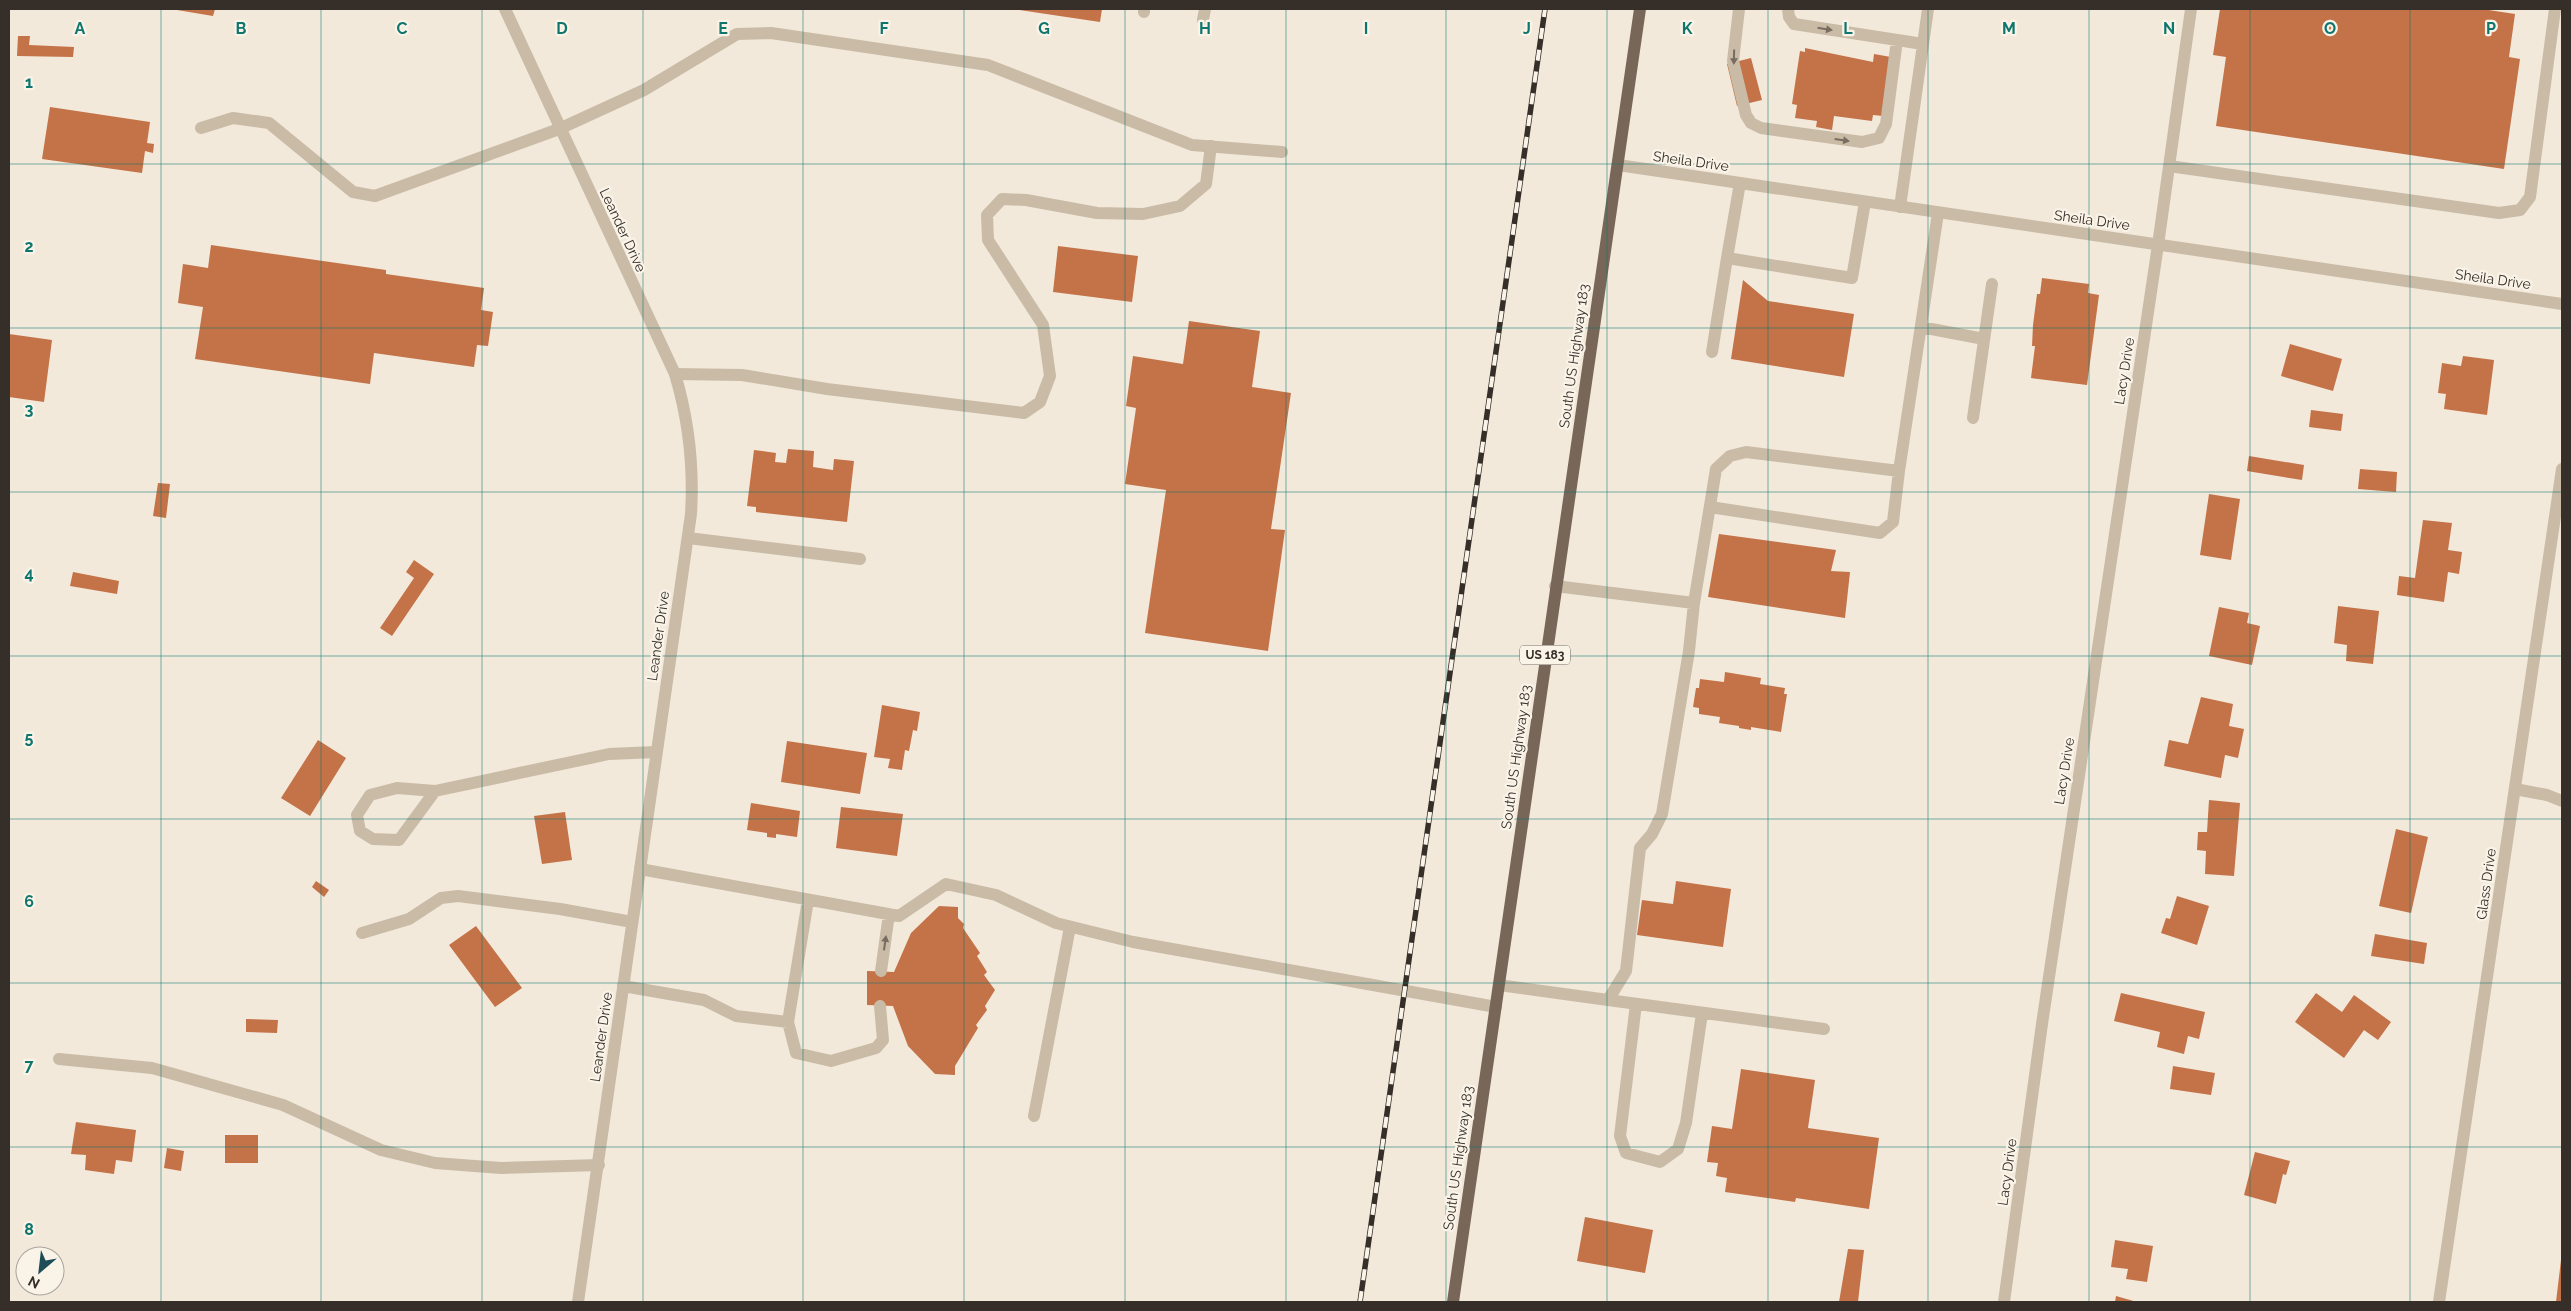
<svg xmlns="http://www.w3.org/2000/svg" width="2571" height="1311" font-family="Raleway,sans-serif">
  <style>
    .building { fill: #c47247 }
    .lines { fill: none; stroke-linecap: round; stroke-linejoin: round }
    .lane { stroke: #cabba7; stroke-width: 12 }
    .street { stroke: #cabba7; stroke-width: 12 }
    .primary { stroke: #786759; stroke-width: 12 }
    .rail-casing { stroke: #362e28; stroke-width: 5.5 }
    .rail { stroke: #f9f3e8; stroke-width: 4; stroke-dasharray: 11; stroke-linecap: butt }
    .oneway { fill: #796d61 }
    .grid { fill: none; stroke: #0f766e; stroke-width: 1; stroke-opacity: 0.55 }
    .labels { text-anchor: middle; stroke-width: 4.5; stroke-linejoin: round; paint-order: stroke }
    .shield { fill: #f9f3e8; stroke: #706962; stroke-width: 1 }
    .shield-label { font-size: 12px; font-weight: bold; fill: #362e28 }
    .street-label { font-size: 14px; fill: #362e28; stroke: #f9f3e8 }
    .grid-label { font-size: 16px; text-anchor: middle; font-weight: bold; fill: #0f766e; stroke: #f9f3e8; stroke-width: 4.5; stroke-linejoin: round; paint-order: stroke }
  </style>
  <rect width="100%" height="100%" fill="#f2e9db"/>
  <path class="building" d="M 171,9 L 215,9 L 213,16 Z
    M 1012,9 L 1102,9 L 1100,22 Z
    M 2220,9 L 2482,9 L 2515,14 L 2509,57 L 2520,59 L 2504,169 L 2216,126 L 2226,57 L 2213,55 Z
    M 18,36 L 30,36 L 29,45 L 74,47 L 73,57 L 17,56 Z
    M 1805,48 L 1873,62 L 1874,54 L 1891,57 L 1883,116 L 1873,115 L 1872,121 L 1834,116 L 1832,130 L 1816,127 L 1817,121 L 1795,118 L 1797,105 L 1792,104 L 1800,51 L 1805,52 Z
    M 1751,58 L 1762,100 L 1737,106 L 1727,64 Z
    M 50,107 L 150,122 L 147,143 L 154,144 L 153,153 L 145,151 L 142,173 L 42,159 Z
    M 211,245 L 386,270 L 386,274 L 484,288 L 481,310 L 493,312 L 488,346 L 477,345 L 474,367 L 374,353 L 370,384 L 195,359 L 203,307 L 178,303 L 183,264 L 208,268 Z
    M 1058,246 L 1138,256 L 1132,302 L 1053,292 Z
    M 2042,278 L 2089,284 L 2088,293 L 2099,295 L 2087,385 L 2031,378 L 2035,346 L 2032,346 L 2033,325 L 2037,294 L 2040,294 Z
    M 1743,280 L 1768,301 L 1854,314 L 1844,377 L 1731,359 Z
    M 1189,321 L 1260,331 L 1252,387 L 1291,393 L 1271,529 L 1285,530 L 1268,651 L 1145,633 L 1166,490 L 1125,484 L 1136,408 L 1126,406 L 1133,356 L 1183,364 Z
    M 9,334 L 52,340 L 44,402 L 9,397 Z
    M 2290,344 L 2342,359 L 2333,391 L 2281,376 Z
    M 2463,356 L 2494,360 L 2487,415 L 2444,409 L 2446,394 L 2438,393 L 2442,363 L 2461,366 Z
    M 2311,410 L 2343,414 L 2341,431 L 2309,427 Z
    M 788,449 L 814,451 L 813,467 L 833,470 L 834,459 L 854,461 L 847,522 L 756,512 L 756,507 L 747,506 L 754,450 L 776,453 L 775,462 L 786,463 Z
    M 2249,456 L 2304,465 L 2302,480 L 2247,471 Z
    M 2360,469 L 2397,472 L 2396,492 L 2358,489 Z
    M 158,483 L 170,484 L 166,518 L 153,516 Z
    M 2209,494 L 2240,499 L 2231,560 L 2200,555 Z
    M 2423,520 L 2452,523 L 2448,550 L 2462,552 L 2459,574 L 2448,572 L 2444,602 L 2397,595 L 2399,576 L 2415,578 Z
    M 1719,534 L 1836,550 L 1831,571 L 1850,572 L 1845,618 L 1708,597 Z
    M 414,560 L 434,574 L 392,636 L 380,628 L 414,578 L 406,572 Z
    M 73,572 L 119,581 L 117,594 L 70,586 Z
    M 2338,606 L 2379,611 L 2373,664 L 2346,661 L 2347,645 L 2334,643 Z
    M 2219,607 L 2249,613 L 2247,623 L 2260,626 L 2252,665 L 2209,656 Z
    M 1725,672 L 1761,678 L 1760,684 L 1785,688 L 1784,694 L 1787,694 L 1781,732 L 1751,727 L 1751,730 L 1739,728 L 1739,726 L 1719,723 L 1720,717 L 1699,714 L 1699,708 L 1693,707 L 1696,688 L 1699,688 L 1700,679 L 1724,682 Z
    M 2201,697 L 2233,704 L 2229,726 L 2244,729 L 2238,758 L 2225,755 L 2221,778 L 2164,766 L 2169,740 L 2188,744 Z
    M 882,705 L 920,712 L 917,731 L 913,730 L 909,751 L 905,750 L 902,770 L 888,768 L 890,759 L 874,757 Z
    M 318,740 L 346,758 L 310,816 L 281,798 Z
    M 787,741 L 867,753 L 860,794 L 781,782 Z
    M 2209,800 L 2240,803 L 2234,876 L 2205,874 L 2206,851 L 2197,850 L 2198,832 L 2207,832 Z
    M 751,803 L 800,811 L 797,837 L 776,834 L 776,838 L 767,837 L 767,833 L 747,830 Z
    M 841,807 L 903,814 L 897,856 L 836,848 Z
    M 565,812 L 572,860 L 542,864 L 534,816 Z
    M 2396,829 L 2428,837 L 2411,913 L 2379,906 Z
    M 316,881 L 329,890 L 324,897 L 312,887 Z
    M 1676,881 L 1731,889 L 1723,947 L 1637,935 L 1642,900 L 1673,904 Z
    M 2177,896 L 2209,906 L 2197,945 L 2161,933 L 2166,918 L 2170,919 Z
    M 939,906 L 958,907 L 958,918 L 964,924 L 963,928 L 980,953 L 977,956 L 987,972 L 984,975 L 995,990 L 985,1006 L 987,1010 L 976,1025 L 978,1028 L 955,1066 L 955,1075 L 935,1074 L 908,1046 L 893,1006 L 867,1005 L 867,971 L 894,972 L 911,933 Z
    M 476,926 L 522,988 L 495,1007 L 449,945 Z
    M 2375,934 L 2427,943 L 2424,964 L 2371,956 Z
    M 2121,993 L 2205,1012 L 2199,1039 L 2188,1036 L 2184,1054 L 2157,1047 L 2160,1032 L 2114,1021 Z
    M 2316,993 L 2342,1012 L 2354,995 L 2391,1022 L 2378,1040 L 2364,1030 L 2344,1058 L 2295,1022 Z
    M 246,1019 L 278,1020 L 277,1033 L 246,1032 Z
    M 2173,1066 L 2215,1073 L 2211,1095 L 2170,1089 Z
    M 1741,1069 L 1815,1080 L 1808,1128 L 1879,1138 L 1869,1209 L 1796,1198 L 1795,1202 L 1725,1192 L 1727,1178 L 1716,1176 L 1718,1163 L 1707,1162 L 1712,1126 L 1732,1129 Z
    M 76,1122 L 136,1130 L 132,1162 L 116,1160 L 114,1174 L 85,1170 L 86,1155 L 71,1154 Z
    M 225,1135 L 258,1135 L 258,1163 L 225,1163 Z
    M 167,1148 L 184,1151 L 181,1171 L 164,1168 Z
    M 2255,1152 L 2290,1161 L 2286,1175 L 2283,1174 L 2276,1204 L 2244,1195 Z
    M 1585,1217 L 1653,1230 L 1645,1273 L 1577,1261 Z
    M 2115,1240 L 2153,1246 L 2147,1282 L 2126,1279 L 2128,1269 L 2111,1267 Z
    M 1848,1249 L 1864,1250 L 1858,1302 L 1839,1302 Z
    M 2561,1260 L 2562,1302 L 2556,1302 Z
    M 2116,1296 L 2137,1302 L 2115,1302 Z"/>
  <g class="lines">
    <path class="lane" d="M 1739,9 L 1733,61 L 1746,115 L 1751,123 L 1761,128 L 1862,142 L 1879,138 L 1886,124 L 1897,40
      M 1788,9 L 1789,17 L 1794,24 L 1923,44
      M 1144,12 L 1144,9
      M 1203,20 L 1205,9
      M 201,128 L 233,118 L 269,123 L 353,192 L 375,196 L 559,129 L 644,90 L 737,34 L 771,33 L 988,65 L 1192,145 L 1282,152
      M 2169,166 L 2499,213 L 2520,210 L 2530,197 L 2555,9
      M 1900,207 L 1928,9
      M 2158,245 L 2191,9
      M 1727,258 L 1740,183
      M 1921,327 L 1984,339
      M 1712,352 L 1727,258 L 1852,278 L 1865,202
      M 675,374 L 742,375 L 827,389 L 1024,413 L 1040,402 L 1050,376 L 1043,325 L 988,240 L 987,215 L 1002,199 L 1026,200 L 1097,213 L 1143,214 L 1180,206 L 1206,184 L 1211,146
      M 1973,418 L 1992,284
      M 1710,507 L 1880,533 L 1893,522 L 1899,471
      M 688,538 L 860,559
      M 1555,586 L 1694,603 L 1716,469 L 1730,456 L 1746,452 L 1899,471 L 1938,213
      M 2515,789 L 2547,795 L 2562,801
      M 435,791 L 399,840 L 373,839 L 360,831 L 357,815 L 370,795 L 397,788 L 435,791 L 609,754 L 656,752
      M 640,869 L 899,916 L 946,884 L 996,895 L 1056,923 L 1133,942 L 1496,1007
      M 362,933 L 409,919 L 441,898 L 458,896 L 560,909 L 632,922
      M 881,971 L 889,914
      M 1499,985 L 1608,1000 L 1626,971 L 1640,848 L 1652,834 L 1662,814 L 1689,651 L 1694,603
      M 623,986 L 704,1000 L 736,1016 L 788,1022 L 796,1053 L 831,1061 L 876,1048 L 883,1040 L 880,1006
      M 1608,1000 L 1824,1029
      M 1636,1004 L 1620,1136 L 1626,1153 L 1660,1162 L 1678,1149 L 1686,1123 L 1702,1013
      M 788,1022 L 808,900
      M 59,1059 L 152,1068 L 283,1105 L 381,1150 L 435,1163 L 501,1168 L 599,1165
      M 1034,1116 L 1070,927"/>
    <path class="street" d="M 505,9 L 675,374 C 689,421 694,465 691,514 L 578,1302
      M 1618,165 L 2562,304
      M 2004,1302 L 2042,1024 L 2158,245
      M 2439,1302 L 2562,469"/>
    <path class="primary" d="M 1453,1302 L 1640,9"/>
    <g class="rail-casing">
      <path id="rail" d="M 1360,1302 L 1545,9"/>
    </g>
    <use href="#rail" class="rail"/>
  </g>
  <defs><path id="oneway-solid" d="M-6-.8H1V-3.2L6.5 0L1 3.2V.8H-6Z" transform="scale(1.25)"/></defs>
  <g class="oneway">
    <use href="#oneway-solid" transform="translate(1825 29) rotate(9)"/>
    <use href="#oneway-solid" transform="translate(1734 57) rotate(91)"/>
    <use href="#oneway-solid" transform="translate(1842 140) rotate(8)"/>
    <use href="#oneway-solid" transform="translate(885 943) rotate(-82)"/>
  </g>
  <path class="grid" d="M 161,9 L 161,1302M 321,9 L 321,1302M 482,9 L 482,1302M 643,9 L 643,1302M 803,9 L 803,1302M 964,9 L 964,1302M 1125,9 L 1125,1302M 1286,9 L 1286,1302M 1446,9 L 1446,1302M 1607,9 L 1607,1302M 1768,9 L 1768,1302M 1928,9 L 1928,1302M 2089,9 L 2089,1302M 2250,9 L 2250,1302M 2410,9 L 2410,1302M 9,164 L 2562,164M 9,328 L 2562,328M 9,492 L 2562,492M 9,656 L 2562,656M 9,819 L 2562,819M 9,983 L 2562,983M 9,1147 L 2562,1147"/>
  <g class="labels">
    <rect class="shield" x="1520" y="645.5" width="50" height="19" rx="4"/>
    <g class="shield-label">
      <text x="1545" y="659">US 183</text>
    </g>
    <g class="street-label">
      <text transform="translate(1691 161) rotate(8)" y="5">Sheila Drive</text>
      <text transform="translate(2092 220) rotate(8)" y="5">Sheila Drive</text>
      <text transform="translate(623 230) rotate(65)" y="5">Leander Drive</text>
      <text transform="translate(2493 279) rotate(8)" y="5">Sheila Drive</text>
      <text transform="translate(1574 356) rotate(-82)" y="5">South US Highway 183</text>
      <text transform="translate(2124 371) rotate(-81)" y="5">Lacy Drive</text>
      <text transform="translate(658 636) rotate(-82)" y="5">Leander Drive</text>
      <text transform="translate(1516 757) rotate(-82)" y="5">South US Highway 183</text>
      <text transform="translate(2064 771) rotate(-81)" y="5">Lacy Drive</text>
      <text transform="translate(2486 884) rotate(-82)" y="5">Glass Drive</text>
      <text transform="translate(601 1037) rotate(-82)" y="5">Leander Drive</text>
      <text transform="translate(1458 1158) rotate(-82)" y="5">South US Highway 183</text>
      <text transform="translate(2007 1172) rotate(-82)" y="5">Lacy Drive</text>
    </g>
  </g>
  <g class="grid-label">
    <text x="80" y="34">A</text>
    <text x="241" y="34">B</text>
    <text x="402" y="34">C</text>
    <text x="562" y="34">D</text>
    <text x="723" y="34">E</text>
    <text x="884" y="34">F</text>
    <text x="1044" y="34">G</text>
    <text x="1205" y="34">H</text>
    <text x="1366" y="34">I</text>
    <text x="1527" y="34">J</text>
    <text x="1687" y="34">K</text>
    <text x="1848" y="34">L</text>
    <text x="2009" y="34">M</text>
    <text x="2169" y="34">N</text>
    <text x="2330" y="34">O</text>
    <text x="2491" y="34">P</text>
    <text x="29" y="88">1</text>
    <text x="29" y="252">2</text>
    <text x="29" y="415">3</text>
    <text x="29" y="579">4</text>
    <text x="29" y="743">5</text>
    <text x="29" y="907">6</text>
    <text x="29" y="1071">7</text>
    <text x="29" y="1235">8</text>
  </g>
  <rect width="2571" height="1311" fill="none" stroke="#362e28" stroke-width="20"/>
  <g transform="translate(40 1271) rotate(208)"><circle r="24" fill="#f9f3e8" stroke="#aba49b"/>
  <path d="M0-4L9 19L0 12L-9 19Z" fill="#1e4d57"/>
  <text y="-8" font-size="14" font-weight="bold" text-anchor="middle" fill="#362e28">N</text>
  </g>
</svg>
